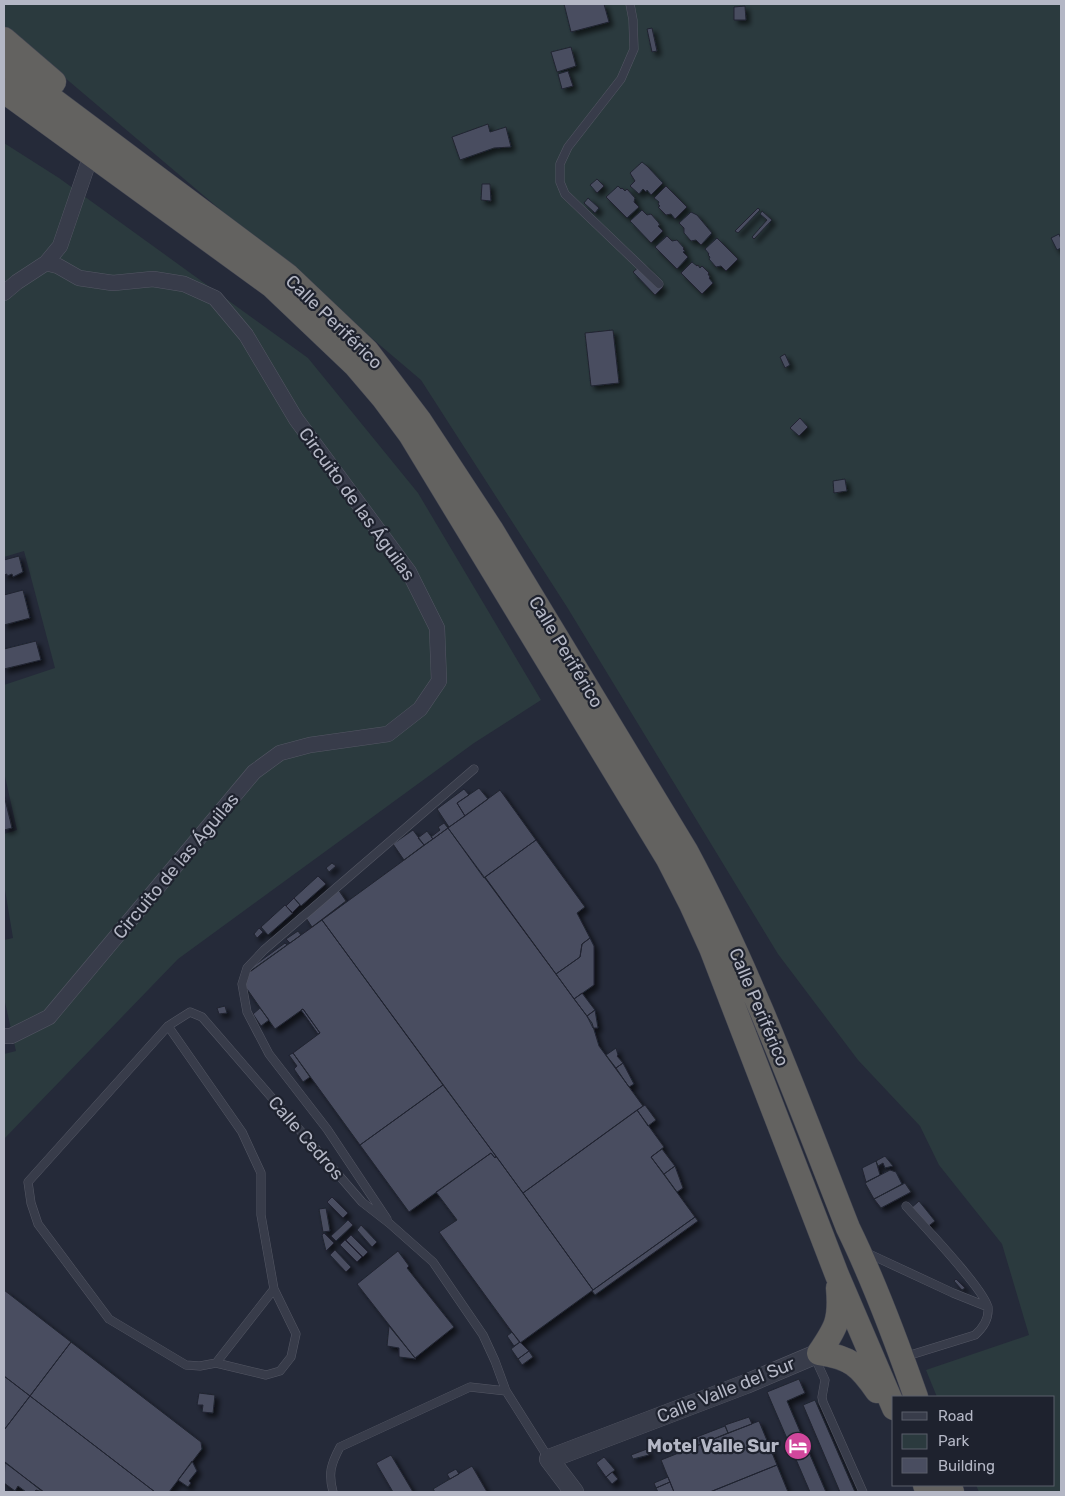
<svg xmlns="http://www.w3.org/2000/svg" width="1065" height="1496" font-family="Rubik,sans-serif">
  <style>
    .green { fill: #2b3a3e }
    .building { fill: #494d60; stroke: #202430; filter: url(#shadow) }
    .lines { fill: none; stroke-linecap: round; stroke-linejoin: round }
    .service-casing { stroke: #545764; stroke-width: 9 }
    .minor-casing { stroke: #545764; stroke-width: 16 }
    .tertiary-casing { stroke: #545764; stroke-width: 20 }
    .trunk-casing { stroke: #414451; stroke-width: 25 }
    .service { stroke: #383c4a; stroke-width: 8 }
    .minor { stroke: #383c4a; stroke-width: 15 }
    .tertiary { stroke: #383c4a; stroke-width: 19 }
    .trunk { stroke: #636260; stroke-width: 24 }
    .labels { text-anchor: middle; stroke-width: 4.5; stroke-linejoin: round; paint-order: stroke }
    .street-label { font-size: 18px; fill: #b4b7c5; stroke: #1e222e }
    .poi-label { font-size: 18px; font-weight: bold; fill: #b4b7c5; stroke: #1e222e; text-anchor: end }
  </style>
  <defs>
    <filter id="shadow"><feDropShadow dx="4" dy="4" stdDeviation="2.5" flood-color="#0009"/></filter>
  </defs>
  <rect width="100%" height="100%" fill="#252a39"/>
  <path class="green" d="M 4,4 L 1061,4 L 1061,1492 L 979,1492 L 976,1485 L 1054,1485 L 1054,1397 L 937,1397 L 926,1370 L 1029,1335 L 1002,1244 L 939,1165 L 920,1126 L 858,1060 L 778,954 L 567,607 L 421,380 L 4,26 Z
    M 4,143 L 59,178 L 308,358 L 418,493 L 541,700 L 474,743 L 178,959 L 4,1139 L 4,1054 L 16,1051 L 4,998 L 4,940 L 13,938 L 4,884 L 4,834 L 17,830 L 4,772 L 4,685 L 55,668 L 24,551 L 4,557 Z"/>
  <path class="building" d="M 564,4 L 604,4 L 609,22 L 571,32 Z
    M 745,6 L 746,20 L 734,20 L 734,7 Z
    M 652,28 L 657,51 L 652,52 L 647,29 Z
    M 571,47 L 576,66 L 557,72 L 551,52 Z
    M 568,71 L 573,86 L 562,89 L 558,74 Z
    M 488,124 L 490,132 L 506,127 L 511,147 L 494,148 L 460,160 L 452,137 Z
    M 642,162 L 647,166 L 663,183 L 651,195 L 647,190 L 646,192 L 643,189 L 639,194 L 630,186 L 635,181 L 630,173 Z
    M 597,179 L 604,186 L 597,193 L 590,185 Z
    M 482,184 L 490,184 L 491,201 L 481,200 Z
    M 618,186 L 621,189 L 622,188 L 625,191 L 627,189 L 635,198 L 634,202 L 639,207 L 627,218 L 606,197 Z
    M 666,186 L 687,207 L 675,219 L 671,214 L 666,215 L 658,207 L 660,206 L 658,204 L 659,202 L 654,198 Z
    M 588,198 L 599,208 L 595,213 L 584,203 Z
    M 758,208 L 760,210 L 738,233 L 735,231 Z
    M 642,210 L 647,215 L 651,214 L 658,222 L 660,225 L 658,226 L 663,231 L 651,243 L 630,221 Z
    M 762,211 L 772,220 L 754,239 L 752,237 L 767,220 L 760,214 Z
    M 691,212 L 697,215 L 712,233 L 701,245 L 696,240 L 691,241 L 684,233 L 684,228 L 679,223 Z
    M 1059,234 L 1061,239 L 1061,248 L 1057,250 L 1051,238 Z
    M 667,236 L 672,241 L 677,240 L 684,248 L 683,249 L 685,251 L 683,252 L 688,257 L 677,269 L 655,247 Z
    M 717,238 L 738,259 L 726,271 L 721,266 L 716,267 L 709,259 L 710,257 L 708,255 L 709,254 L 705,249 Z
    M 692,262 L 697,266 L 698,265 L 700,268 L 702,266 L 709,273 L 708,274 L 710,277 L 709,278 L 713,283 L 702,294 L 681,273 Z
    M 642,264 L 663,287 L 655,295 L 633,272 Z
    M 613,330 L 619,383 L 591,386 L 585,333 Z
    M 785,354 L 790,365 L 785,368 L 780,357 Z
    M 800,418 L 808,427 L 799,436 L 790,428 Z
    M 845,479 L 847,491 L 834,493 L 833,481 Z
    M 19,556 L 23,572 L 13,577 L 12,574 L 7,576 L 7,574 L 4,575 L 4,577 L 4,560 Z
    M 23,590 L 30,618 L 4,625 L 4,595 Z
    M 36,641 L 41,660 L 4,669 L 4,649 Z
    M 479,788 L 488,799 L 465,816 L 457,803 Z
    M 464,789 L 469,795 L 457,803 L 465,816 L 449,827 L 437,809 Z
    M 500,790 L 536,840 L 484,878 L 448,828 Z
    M 4,795 L 12,828 L 4,830 Z
    M 444,823 L 448,828 L 433,839 L 431,837 L 440,830 L 438,827 Z
    M 448,828 L 592,1023 L 599,1046 L 643,1106 L 523,1193 L 322,920 Z
    M 413,830 L 424,845 L 404,860 L 393,844 Z
    M 427,831 L 433,839 L 424,845 L 418,838 Z
    M 536,840 L 585,907 L 577,913 L 590,938 L 582,944 L 580,957 L 556,974 L 485,877 Z
    M 332,863 L 336,866 L 329,872 L 326,868 Z
    M 318,876 L 326,884 L 301,906 L 294,898 Z
    M 338,889 L 346,901 L 312,927 L 306,918 L 315,911 L 314,910 Z
    M 294,898 L 300,905 L 292,913 L 286,906 Z
    M 285,905 L 293,913 L 268,935 L 261,927 Z
    M 322,920 L 443,1085 L 360,1145 L 293,1053 L 320,1033 L 303,1009 L 275,1029 L 240,979 Z
    M 259,928 L 263,932 L 257,938 L 254,934 Z
    M 298,931 L 301,935 L 290,943 L 286,939 Z
    M 590,938 L 594,946 L 594,985 L 574,999 L 556,974 L 580,957 L 582,944 Z
    M 285,943 L 287,945 L 249,972 L 248,970 Z
    M 582,993 L 595,1010 L 587,1016 L 574,999 Z
    M 225,1006 L 227,1013 L 219,1014 L 217,1008 Z
    M 260,1008 L 269,1020 L 261,1026 L 253,1014 Z
    M 303,1009 L 320,1033 L 318,1034 L 301,1010 Z
    M 595,1010 L 598,1028 L 593,1028 L 587,1016 Z
    M 616,1048 L 618,1055 L 617,1056 L 623,1063 L 616,1068 L 606,1055 Z
    M 293,1053 L 310,1077 L 303,1082 L 294,1069 L 297,1066 L 289,1055 Z
    M 623,1063 L 634,1084 L 629,1087 L 616,1068 Z
    M 443,1085 L 496,1156 L 495,1158 L 491,1153 L 409,1212 L 360,1145 Z
    M 645,1105 L 656,1120 L 648,1126 L 637,1110 Z
    M 637,1110 L 664,1147 L 651,1157 L 695,1217 L 593,1290 L 523,1193 Z
    M 662,1149 L 675,1166 L 664,1174 L 651,1157 Z
    M 491,1153 L 495,1158 L 496,1156 L 593,1290 L 520,1343 L 439,1232 L 457,1220 L 436,1192 Z
    M 885,1156 L 893,1166 L 885,1168 L 883,1163 L 878,1166 L 876,1161 Z
    M 876,1161 L 880,1175 L 866,1182 L 862,1168 Z
    M 675,1166 L 683,1188 L 677,1192 L 664,1174 Z
    M 890,1170 L 896,1172 L 902,1184 L 874,1199 L 865,1183 Z
    M 905,1183 L 911,1192 L 881,1208 L 874,1199 Z
    M 332,1197 L 348,1213 L 343,1218 L 327,1202 Z
    M 919,1201 L 935,1221 L 926,1228 L 910,1209 Z
    M 326,1208 L 330,1231 L 323,1232 L 319,1209 Z
    M 695,1217 L 698,1221 L 595,1295 L 592,1291 L 593,1290 Z
    M 348,1220 L 353,1225 L 336,1241 L 331,1236 Z
    M 361,1225 L 377,1242 L 372,1247 L 357,1230 Z
    M 324,1233 L 334,1243 L 326,1251 L 322,1235 Z
    M 351,1235 L 368,1252 L 363,1257 L 346,1240 Z
    M 345,1240 L 362,1257 L 357,1262 L 340,1245 Z
    M 335,1250 L 351,1267 L 346,1272 L 330,1255 Z
    M 398,1251 L 409,1266 L 407,1268 L 454,1327 L 415,1358 L 357,1284 Z
    M 956,1279 L 965,1288 L 962,1290 L 954,1281 Z
    M 4,1290 L 71,1342 L 30,1396 L 4,1376 Z
    M 389,1326 L 415,1358 L 416,1359 L 399,1357 L 399,1348 L 387,1346 Z
    M 512,1332 L 520,1342 L 514,1346 L 507,1336 Z
    M 71,1342 L 201,1442 L 202,1449 L 169,1492 L 155,1492 L 30,1396 Z
    M 520,1342 L 529,1351 L 518,1359 L 511,1349 Z
    M 529,1351 L 533,1357 L 522,1365 L 518,1359 Z
    M 4,1376 L 30,1396 L 4,1430 Z
    M 799,1379 L 805,1393 L 787,1401 L 826,1492 L 810,1492 L 767,1392 Z
    M 199,1393 L 215,1395 L 213,1413 L 202,1412 L 203,1405 L 197,1405 Z
    M 30,1396 L 155,1492 L 44,1492 L 4,1462 L 4,1430 Z
    M 815,1400 L 855,1492 L 840,1492 L 803,1405 Z
    M 749,1417 L 752,1424 L 728,1433 L 725,1425 Z
    M 759,1421 L 777,1465 L 710,1492 L 674,1492 L 661,1460 Z
    M 725,1426 L 728,1433 L 696,1446 L 694,1438 Z
    M 647,1449 L 649,1455 L 633,1459 L 631,1455 Z
    M 391,1455 L 413,1492 L 393,1492 L 376,1463 Z
    M 604,1457 L 615,1470 L 606,1477 L 596,1463 Z
    M 192,1461 L 197,1471 L 189,1481 L 191,1483 L 188,1487 L 178,1480 Z
    M 5,1462 L 43,1492 L 36,1490 L 34,1492 L 26,1492 L 18,1486 L 15,1491 L 4,1483 Z
    M 777,1465 L 788,1492 L 710,1492 Z
    M 472,1466 L 487,1492 L 435,1492 L 433,1489 Z
    M 456,1469 L 459,1474 L 450,1479 L 447,1474 Z
    M 612,1472 L 618,1479 L 612,1484 L 606,1477 Z
    M 668,1477 L 670,1482 L 656,1488 L 654,1483 Z
    M 670,1482 L 674,1492 L 658,1492 L 656,1488 Z"/>
  <g class="lines">
    <g class="service-casing">
      <path id="service" d="M 630,4 L 633,20 L 634,49 L 621,79 L 568,147 L 560,164 L 560,182 L 565,194 L 659,284
        M 168,1026 L 242,1132 L 261,1173 L 261,1215 L 274,1289 L 296,1334 L 291,1357 L 280,1371 L 266,1375 L 216,1363 L 200,1366 L 186,1365 L 109,1319 L 38,1224 L 31,1203 L 28,1182 L 168,1026 L 190,1012 L 202,1017 L 362,1202 L 389,1223 L 433,1262 L 483,1335 L 495,1361 L 506,1391 L 549,1459
        M 387,1219 L 327,1129 L 269,1054 L 247,1012 L 242,984 L 247,968 L 264,950 L 474,769
        M 867,1253 L 953,1293 L 988,1307
        M 904,1357 L 975,1335 C 983,1328 989,1320 988,1308 C 986,1291 921,1223 906,1206
        M 815,1358 L 825,1380 L 822,1397 L 823,1402 L 863,1492
        M 216,1363 L 274,1289
        M 333,1492 C 328,1473 331,1464 340,1447 L 470,1387 L 506,1391"/>
    </g>
    <g class="minor-casing">
      <path id="minor" d="M 4,293 L 17,282 L 46,263 L 60,246 L 91,155
        M 4,1036 L 11,1036 L 49,1017 L 254,772 L 280,753 L 310,745 L 388,734 L 420,709 L 439,681 L 437,628 L 409,572 L 296,419 L 246,335 L 215,298 L 184,284 L 153,279 L 113,283 L 79,278 L 58,266 L 46,263"/>
    </g>
    <g class="tertiary-casing">
      <path id="tertiary" d="M 574,1492 L 549,1459 L 746,1384 L 819,1353"/>
    </g>
    <g class="trunk-casing">
      <path id="trunk" d="M 4,39 L 54,82
        M 4,63 L 287,275 L 367,351 L 420,421 L 491,529 L 686,851 C 751,972 798,1101 848,1228 C 875,1283 896,1340 916,1397
        M 4,91 L 272,286 L 355,365 L 384,399 L 410,434 L 668,859 L 691,904 L 711,948 L 837,1275 L 894,1408
        M 838,1288 C 841,1320 836,1328 819,1353 C 850,1357 860,1366 877,1391
        M 925,1485 L 928,1492
        M 949,1485 L 952,1492"/>
    </g>
    <use href="#service" class="service"/>
    <use href="#minor" class="minor"/>
    <use href="#tertiary" class="tertiary"/>
    <use href="#trunk" class="trunk"/>
  </g>
  <defs>
    <g id="hotel-disc" transform="scale(1.4375)"><circle r="9.5" fill="#d1479c" stroke="#1e222e"/><path d="M-6-4.5h1.5V1H6V5H4.5V3h-9V5H-6ZM-4 0a1.8 1.8 0 1 1 3.6 0ZM.5 0V-2.5h3Q6-2.5 6 0Z" fill="#fff"/></g>
  </defs>
  <g fill-rule="evenodd">
    <use href="#hotel-disc" x="798" y="1446"/>
  </g>
  <g class="labels">
    <g class="street-label">
      <text transform="translate(334 322) rotate(44)" y="6">Calle Periférico</text>
      <text transform="translate(357 504) rotate(54)" y="6">Circuito de las Águilas</text>
      <text transform="translate(566 652) rotate(59)" y="6">Calle Periférico</text>
      <text transform="translate(176 866) rotate(-50)" y="6">Circuito de las Águilas</text>
      <text transform="translate(759 1007) rotate(67)" y="6">Calle Periférico</text>
      <text transform="translate(306 1138) rotate(49)" y="6">Calle Cedros</text>
      <text transform="translate(726 1390) rotate(-22)" y="6">Calle Valle del Sur</text>
    </g>
    <g class="poi-label">
      <text x="779" y="1452">Motel Valle Sur</text>
    </g>
  </g>
  <rect width="1065" height="1496" fill="none" stroke="#b4b7c5" stroke-width="10"/>
  <rect x="892" y="1396" width="162" height="90" fill="#1e222e" stroke="#5a5e6a"/>
  <rect x="902" y="1412" width="25" height="8" fill="#383c4a" stroke="#5a5e6a"/>
  <text x="938" y="1421" font-size="15" fill="#b4b7c5">Road</text>
  <rect x="902" y="1434" width="25" height="15" fill="#2b3a3e" stroke="#5a5e6a"/>
  <text x="938" y="1446" font-size="15" fill="#b4b7c5">Park</text>
  <rect x="902" y="1458" width="25" height="15" fill="#494d60" stroke="#5a5e6a"/>
  <text x="938" y="1471" font-size="15" fill="#b4b7c5">Building</text>
</svg>
